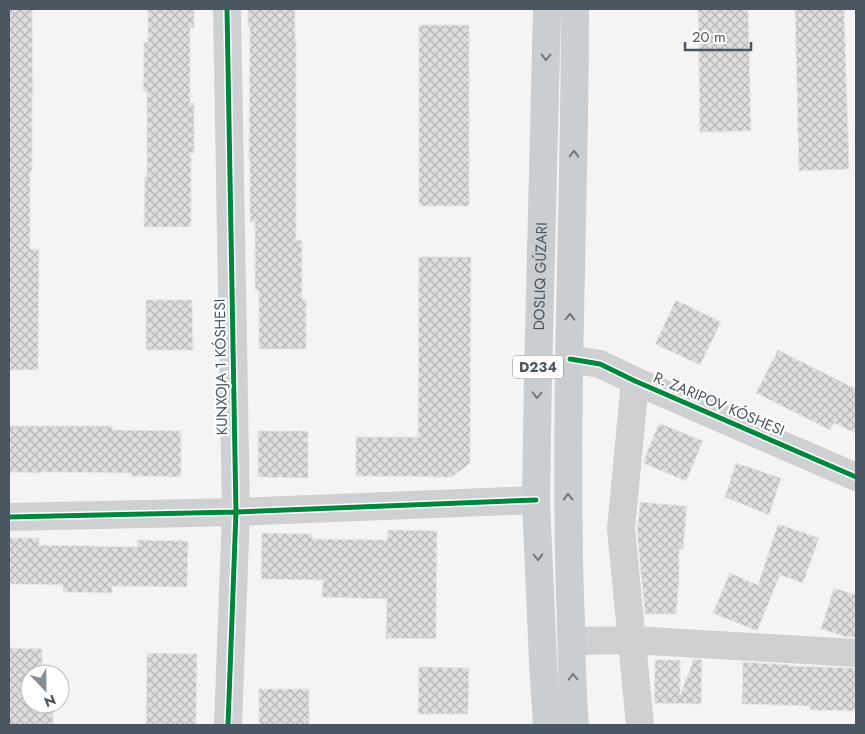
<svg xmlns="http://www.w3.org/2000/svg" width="865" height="734" font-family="Jost,sans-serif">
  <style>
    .building { fill: url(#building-cross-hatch); stroke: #e5e6e7 }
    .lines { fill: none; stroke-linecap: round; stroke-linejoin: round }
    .minor { stroke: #ced0d2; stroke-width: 28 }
    .major { stroke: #caced1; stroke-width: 28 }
    .cycleway-casing { stroke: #fff; stroke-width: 8 }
    .cycleway { stroke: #00873e; stroke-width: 5 }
    .oneway { stroke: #707a83 }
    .labels { text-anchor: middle; stroke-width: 4.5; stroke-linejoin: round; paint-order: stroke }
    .shield { fill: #fff; stroke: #808990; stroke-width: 1 }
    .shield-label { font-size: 14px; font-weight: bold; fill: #4a5661 }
    .street-label { font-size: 15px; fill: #4a5661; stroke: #fff }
  </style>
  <defs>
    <pattern id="building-cross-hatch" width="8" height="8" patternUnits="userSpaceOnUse" patternTransform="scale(1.25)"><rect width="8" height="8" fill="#ddddde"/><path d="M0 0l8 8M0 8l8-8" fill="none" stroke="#b5b6b7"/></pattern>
  </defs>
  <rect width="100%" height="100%" fill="#f4f4f4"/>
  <path class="building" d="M 9,9 L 32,9 L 33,97 L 32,97 L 32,171 L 30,171 L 30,249 L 39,249 L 38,370 L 9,370 Z
    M 148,9 L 194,9 L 194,28 L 190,28 L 190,103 L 194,103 L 194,153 L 191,153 L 191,227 L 144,227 L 145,177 L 147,177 L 147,92 L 143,92 L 144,42 L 148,42 Z
    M 248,9 L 295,9 L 295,39 L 296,39 L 296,240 L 302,240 L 302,299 L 306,299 L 306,349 L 259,349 L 259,290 L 255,290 L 255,222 L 250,222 L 250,159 L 249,159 L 250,27 L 248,27 Z
    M 698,9 L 748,9 L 751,131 L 700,132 Z
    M 795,9 L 844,9 L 849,169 L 799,171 Z
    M 419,25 L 469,25 L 469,206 L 419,206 Z
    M 419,257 L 471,257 L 470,463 L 452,477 L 356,476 L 356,437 L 418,437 Z
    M 146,300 L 192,300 L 193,350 L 146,350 Z
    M 676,300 L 721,322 L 700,365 L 655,344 Z
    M 778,350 L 856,389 L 856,433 L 834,423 L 830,430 L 756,393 Z
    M 659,423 L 703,441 L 686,481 L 643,463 Z
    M 9,426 L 112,426 L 112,430 L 181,431 L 181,477 L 131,476 L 131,473 L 40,472 L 40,473 L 9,472 Z
    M 258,431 L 308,431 L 308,478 L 258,477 Z
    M 736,463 L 781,478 L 769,515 L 725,497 Z
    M 640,502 L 687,506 L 683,549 L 679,549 L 679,581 L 676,614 L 645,614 L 637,531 Z
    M 778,524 L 819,538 L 803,583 L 780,575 L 757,631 L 713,613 L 730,573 L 758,585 Z
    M 388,530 L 437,531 L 436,639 L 386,638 L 387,599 L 322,597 L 323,580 L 261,579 L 262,533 L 312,534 L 312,539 L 387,540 Z
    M 9,538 L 39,538 L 39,545 L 138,547 L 138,540 L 188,541 L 187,587 L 112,586 L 112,593 L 63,592 L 63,585 L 9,584 Z
    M 834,588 L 856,595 L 856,637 L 846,637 L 821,629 Z
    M 9,648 L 42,649 L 42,674 L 30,674 L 30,708 L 53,708 L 53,725 L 9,725 Z
    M 147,653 L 197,654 L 196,725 L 146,725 Z
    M 694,659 L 702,660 L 701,704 L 654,703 L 655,660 L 680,660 L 680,695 Z
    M 743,662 L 790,665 L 790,666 L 856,668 L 856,711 L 810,710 L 810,706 L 742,704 Z
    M 419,667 L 469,668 L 468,714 L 418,714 Z
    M 259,689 L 309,689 L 309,725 L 259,725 Z"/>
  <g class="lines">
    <path class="minor" d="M 227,9 L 236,512 L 228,725
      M 570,359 L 600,364 L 635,381 L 856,477
      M 635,381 L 621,529 L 640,725
      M 9,517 L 236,512 L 536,500
      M 572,641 L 632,640 L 856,653"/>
    <g class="major">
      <path d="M 575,9 C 575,205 564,401 570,597 C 572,640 571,683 575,725"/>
      <path id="s1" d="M 547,725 L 543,662 L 536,500 L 538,375 L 547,9"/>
    </g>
    <g class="cycleway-casing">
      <path id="cycleway" d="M 227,9 L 236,512 L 228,725
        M 570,359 L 600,364 L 635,381 L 856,477
        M 9,517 L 236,512 L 536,500"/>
    </g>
    <use href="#cycleway" class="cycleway"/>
  </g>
  <defs><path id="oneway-chevron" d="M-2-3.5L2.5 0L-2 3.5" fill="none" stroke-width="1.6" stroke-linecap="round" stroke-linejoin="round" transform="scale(1.25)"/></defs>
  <g class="oneway">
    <use href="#oneway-chevron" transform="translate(546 57) rotate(91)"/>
    <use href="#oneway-chevron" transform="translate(574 154) rotate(-89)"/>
    <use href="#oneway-chevron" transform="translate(570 317) rotate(-89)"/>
    <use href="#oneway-chevron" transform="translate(537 395) rotate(91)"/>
    <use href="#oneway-chevron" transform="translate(568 497) rotate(-91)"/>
    <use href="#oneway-chevron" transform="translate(538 557) rotate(88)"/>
    <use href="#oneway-chevron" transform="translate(573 677) rotate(-92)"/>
  </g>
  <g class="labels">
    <rect class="shield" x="513" y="355.5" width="50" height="23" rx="4"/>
    <g class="shield-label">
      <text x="538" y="372">D234</text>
    </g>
    <g class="street-label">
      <text dy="5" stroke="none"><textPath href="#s1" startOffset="449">DOSLIQ GÚZARI</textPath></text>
      <text transform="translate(221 367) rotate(-91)" y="5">KUNXOJA 1 KÓSHESI</text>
      <text transform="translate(719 404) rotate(23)" y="5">R. ZARIPOV KÓSHESI</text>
    </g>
  </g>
  <rect width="865" height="734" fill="none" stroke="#4a5661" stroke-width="20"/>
  <g transform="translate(45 689) rotate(158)"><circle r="24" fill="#ffffff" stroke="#b7bbc0"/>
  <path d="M0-4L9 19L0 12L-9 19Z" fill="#868d94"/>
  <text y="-8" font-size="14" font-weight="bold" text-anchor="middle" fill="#4a5661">N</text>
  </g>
  <path d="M685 42v8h66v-8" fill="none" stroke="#4a5661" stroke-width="2.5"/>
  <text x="692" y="42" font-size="15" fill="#4a5661" stroke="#ffffff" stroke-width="4" paint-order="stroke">20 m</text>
</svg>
